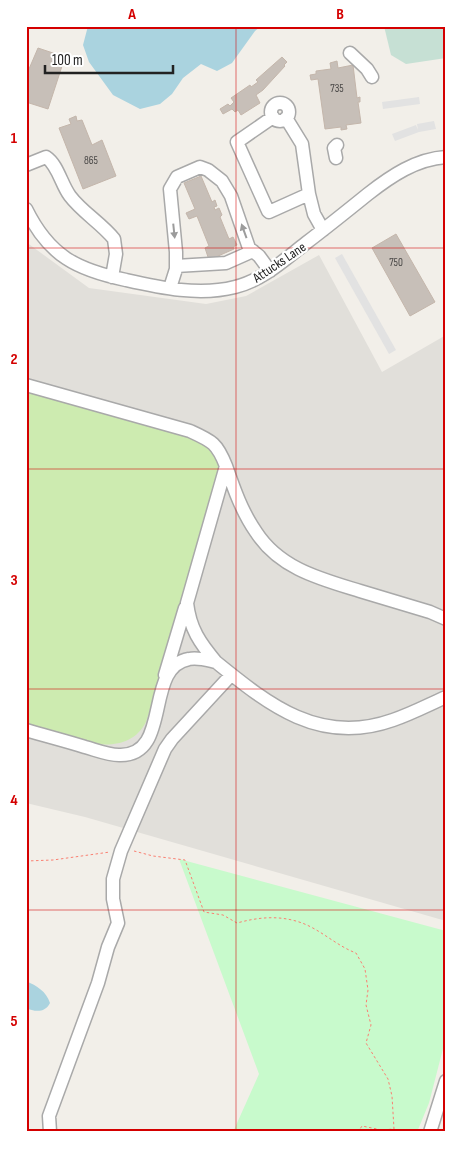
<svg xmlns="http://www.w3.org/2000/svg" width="472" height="1158" font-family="'Sofia Sans Condensed',sans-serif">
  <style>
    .airport { fill: #e1dfda }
    .grass { fill: #cdebb0 }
    .wetland { fill: #c6e0d4 }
    .park { fill: #c8facc }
    .parking { fill: #e2e2e2 }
    .water { fill: #aad3df }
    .building { fill: #c7bfb8; stroke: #c4b6ab }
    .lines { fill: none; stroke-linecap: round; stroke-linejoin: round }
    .minor-casing { stroke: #a9a9a9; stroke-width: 15 }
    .path { stroke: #fa8072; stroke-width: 1; stroke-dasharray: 2.5 2.5; stroke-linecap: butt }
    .minor { stroke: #fff; stroke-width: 12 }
    .oneway { fill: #9c9c9c }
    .grid { fill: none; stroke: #d40000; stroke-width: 1; stroke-opacity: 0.55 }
    .labels { text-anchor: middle; stroke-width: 4.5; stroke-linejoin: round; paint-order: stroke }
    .number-label { font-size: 11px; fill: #4b4948 }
    .street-label { font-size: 14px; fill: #222; stroke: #fff }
    .neatline { fill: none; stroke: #d40000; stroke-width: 2 }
    .grid-label { font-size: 16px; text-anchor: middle; font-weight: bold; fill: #d40000 }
  </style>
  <rect width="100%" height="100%" fill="#f2efe9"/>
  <path class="airport" d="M 26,242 L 89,288 L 206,304 L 246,296 L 319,255 L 382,372 L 446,335 L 446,921 L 85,817 L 26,803 Z"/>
  <path class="grass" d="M 26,390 L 186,434 C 203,444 212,447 219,467 L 182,609 L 146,722 C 124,765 61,735 26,724 Z"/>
  <path class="wetland" d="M 384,26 L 446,26 L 446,58 L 406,64 L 391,55 Z"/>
  <path class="park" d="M 179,859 L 446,931 L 446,1037 L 429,1103 L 417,1132 L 233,1132 L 259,1074 Z"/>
  <path class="parking" d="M 419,97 L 420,104 L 383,109 L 382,102 Z
    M 434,121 L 436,129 L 419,132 L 395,141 L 392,134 L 416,125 L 418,130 L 417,124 Z
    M 342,254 L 396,350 L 389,354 L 335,258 Z"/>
  <path class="water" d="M 88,26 L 261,26 L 255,31 L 232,63 L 217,71 L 201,64 L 183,78 L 172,94 L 160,104 L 140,109 L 113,95 L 89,62 L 83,45 Z
    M 26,981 C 37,986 46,991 50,1003 C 45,1013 35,1012 26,1008 Z"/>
  <path class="building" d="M 38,48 L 65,57 L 48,109 L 26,102 L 26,76 Z
    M 282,57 L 287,62 L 284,65 L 285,66 L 263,90 L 256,95 L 260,103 L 241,115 L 238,110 L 235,112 L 232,109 L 223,114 L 220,109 L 228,104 L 230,106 L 234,102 L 231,98 L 250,85 L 251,87 L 258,82 L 256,80 Z
    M 337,61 L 338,68 L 353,65 L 357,98 L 360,97 L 360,102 L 358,102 L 361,123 L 346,125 L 347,129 L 341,130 L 341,127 L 325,129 L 318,79 L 311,80 L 310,75 L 316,74 L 316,71 L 331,69 L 330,63 Z
    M 76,116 L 77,121 L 82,120 L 92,145 L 102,140 L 116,176 L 83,189 L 59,128 L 71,124 L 69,119 Z
    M 201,176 L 212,202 L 215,200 L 217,206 L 214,207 L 215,210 L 219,208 L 222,215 L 220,217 L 229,239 L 233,237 L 237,245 L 233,247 L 234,249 L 209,260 L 205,248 L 209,246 L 197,216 L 189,219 L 186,213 L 195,209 L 184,183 Z
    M 396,234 L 435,302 L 410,316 L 372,248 Z"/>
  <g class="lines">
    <g class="minor-casing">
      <path id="minor" d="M 350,53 L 367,69 L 372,77
        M271 112a9 9 0 1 1 18 0a9 9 0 1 1-18 0Z
        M 273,117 L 237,142 L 268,211 L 269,212 L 309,194 L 302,144 L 286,118
        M 336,158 L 334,148 L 337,145
        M 26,165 L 46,157 C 58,165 61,184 70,196 C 82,212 101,223 114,239 L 116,254 L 112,277
        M 309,194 L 314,214 L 323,230
        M 26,209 C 49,256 77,270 126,280 C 161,288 200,296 235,287 C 263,280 284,260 306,243 C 327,227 347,211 368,194 C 391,176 416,159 446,157
        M 176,266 L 226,263 L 253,251
        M 170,288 L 176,269 L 176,252 L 170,189 L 177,177 L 200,167 L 208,170 L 222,181 L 231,196 L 249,248 L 259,256 L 270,271
        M 26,385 L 190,431 C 212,441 217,443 226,466 L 187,603 C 190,629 200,643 216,662 C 207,660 198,657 189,659 C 143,667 173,757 119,755 C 108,755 96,750 85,747 C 66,741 46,736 26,730
        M 226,466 C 234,489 242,512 256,532 C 280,569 321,579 360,591 C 383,598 407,605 430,612 L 446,619
        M 216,662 C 269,705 320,746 393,720 C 411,714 428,705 446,697
        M 165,675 L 185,608
        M 50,1132 L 49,1116 L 98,983 L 108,947 L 118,923 L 113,899 L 113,879 L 121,851 L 165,749 L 172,739 L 231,675
        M 430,1132 L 446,1081"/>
    </g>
    <path class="path" d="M 134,851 L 153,856 L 185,860 L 204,912 L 223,915 L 237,923 C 259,917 280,915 302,923 C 321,930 337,946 356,953 L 365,969 L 368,990 L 366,1005 L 371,1025 L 366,1043 L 388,1079 L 392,1096 L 394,1129 L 382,1130 L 362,1126 L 358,1132
      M 26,861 L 53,860 L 110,852"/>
    <use href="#minor" class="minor"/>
  </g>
  <defs><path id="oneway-solid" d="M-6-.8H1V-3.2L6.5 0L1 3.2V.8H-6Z" transform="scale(1.25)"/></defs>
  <g class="oneway">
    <use href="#oneway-solid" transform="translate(174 231) rotate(84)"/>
    <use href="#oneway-solid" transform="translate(244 231) rotate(-110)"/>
  </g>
  <path class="grid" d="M 236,26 L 236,1132M 26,248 L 446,248M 26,469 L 446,469M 26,689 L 446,689M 26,910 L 446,910"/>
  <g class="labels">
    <g class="number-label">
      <text x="337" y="92">735</text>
      <text x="91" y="164">865</text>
      <text x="396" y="266">750</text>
    </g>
    <g class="street-label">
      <text transform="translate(279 262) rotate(-34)" y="5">Attucks Lane</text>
    </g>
  </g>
  <rect width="472" height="1158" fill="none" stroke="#ffffff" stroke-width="55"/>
  <path d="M45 65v8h128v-8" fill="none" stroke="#222222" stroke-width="2.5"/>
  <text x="52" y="65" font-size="15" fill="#222222" stroke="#ffffff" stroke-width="4" paint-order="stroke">100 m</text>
  <rect x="28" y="28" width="416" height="1102" class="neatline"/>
  <g class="grid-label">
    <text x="132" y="19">A</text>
    <text x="340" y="19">B</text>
    <text x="14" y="143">1</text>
    <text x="14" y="364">2</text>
    <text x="14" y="585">3</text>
    <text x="14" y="805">4</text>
    <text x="14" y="1026">5</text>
  </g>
</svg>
